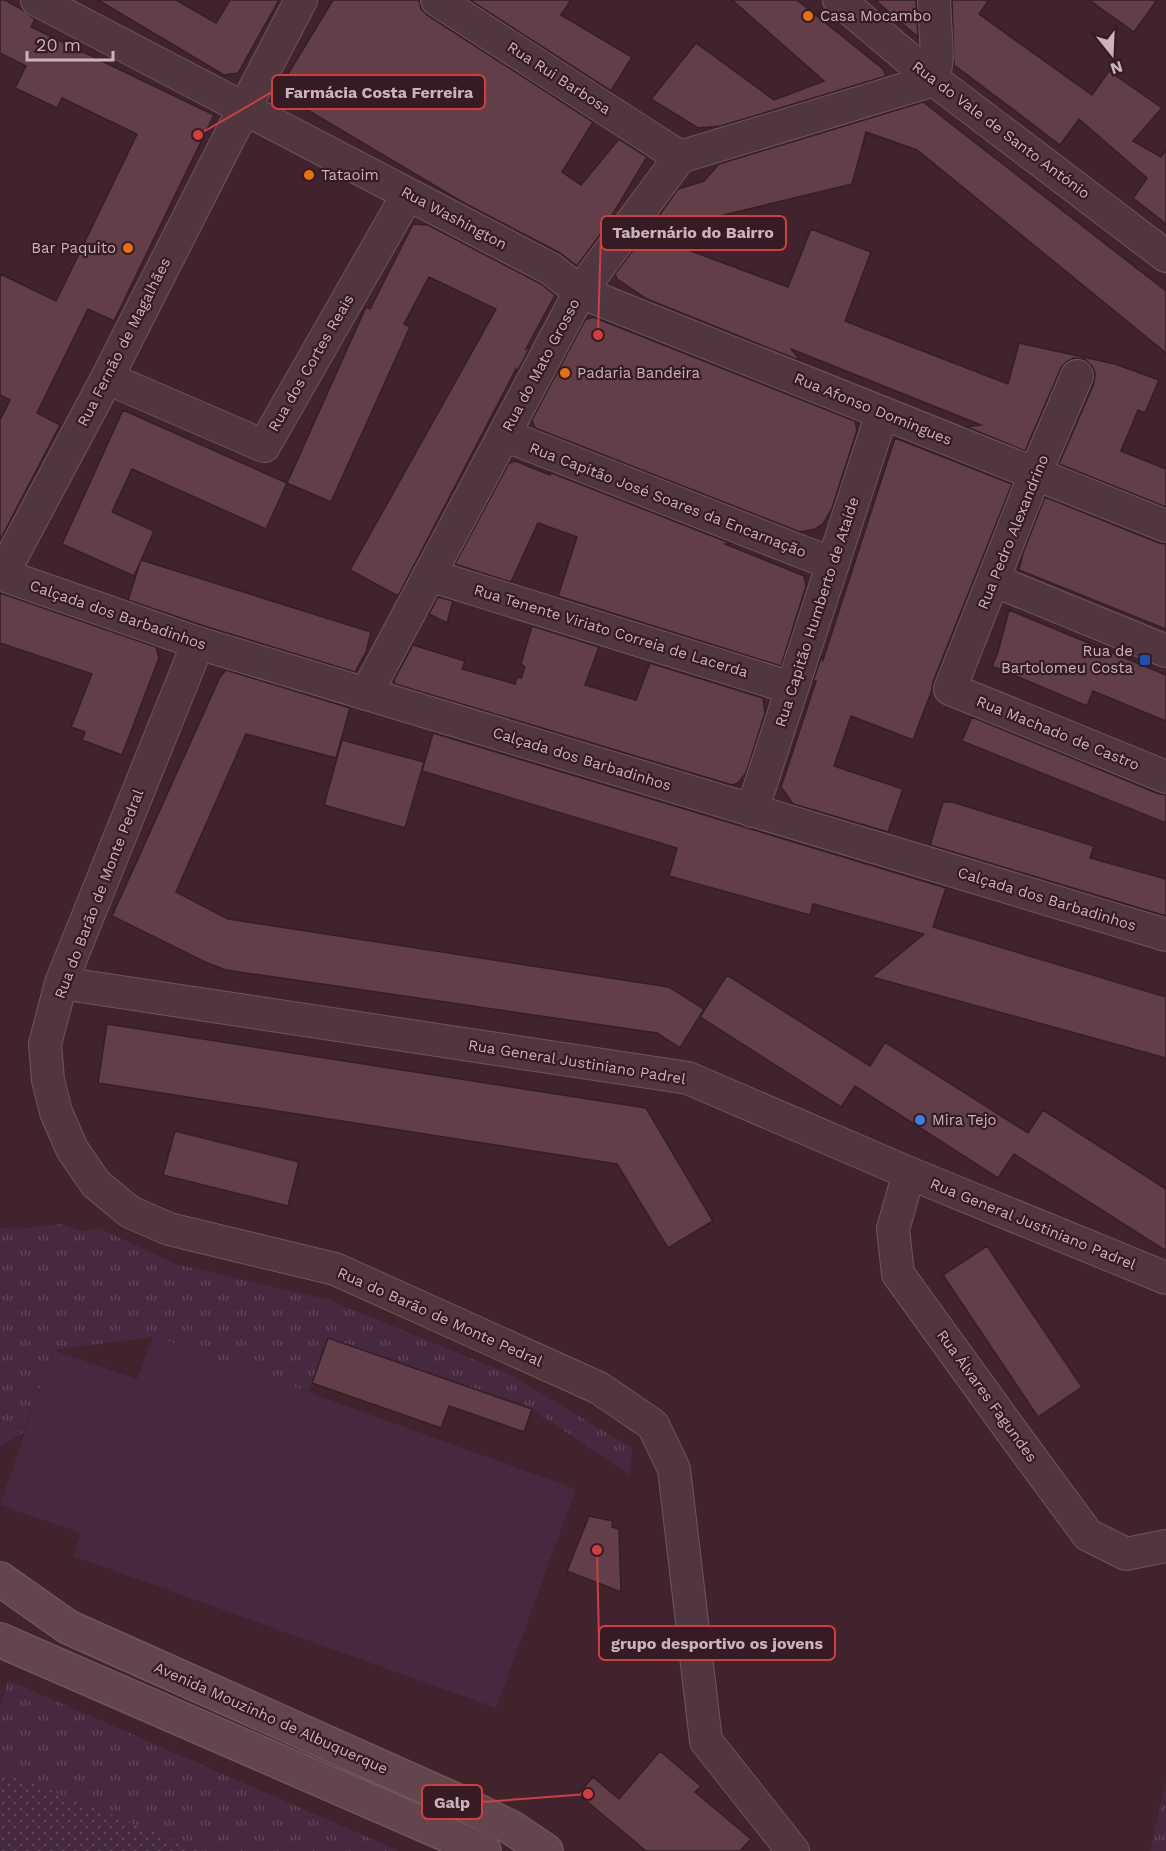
<svg xmlns="http://www.w3.org/2000/svg" width="1166" height="1851" font-family="'Work Sans',sans-serif">
  <style>
    .grass { fill: url(#grass-tufts) }
    .park { fill: url(#park-dots) }
    .pitch { fill: #442941 }
    .building { fill: #613e48; stroke: #371e26; stroke-width: 1.5 }
    .lines { fill: none; stroke-linecap: round; stroke-linejoin: round }
    .street-casing { stroke: #6e555d; stroke-width: 34 }
    .secondary-casing { stroke: #6e555d; stroke-width: 36 }
    .street { stroke: #50373f; stroke-width: 32 }
    .secondary { stroke: #63454d; stroke-width: 33 }
    .food-dot { fill: #e8710a; stroke: #351c24; stroke-width: 2 }
    .transit-dot { fill: #1a4fb4; stroke: #351c24; stroke-width: 2 }
    .shop-dot { fill: #3f7fe0; stroke: #351c24; stroke-width: 2 }
    .labels { text-anchor: middle; stroke-width: 4.5; stroke-linejoin: round; paint-order: stroke }
    .poi-label { font-size: 15px; fill: #cbb3ba; stroke: #351c24; text-anchor: start }
    .street-label { font-size: 15px; fill: #cbb3ba; stroke: #351c24 }
    .leader { fill: none; stroke: #d43d3e; stroke-width: 2 }
    .callout-dot { fill: #d43d3e; stroke: #351c24; stroke-width: 2 }
    .callout { fill: #351c24; stroke: #d43d3e; stroke-width: 2 }
    .callout-label { font-size: 16px; text-anchor: middle; font-weight: bold; fill: #cbb3ba }
  </style>
  <defs>
    <pattern id="grass-tufts" width="24" height="20" patternUnits="userSpaceOnUse" patternTransform="scale(1.5)"><rect width="24" height="20" fill="#442941"/><path d="M3 7l-1-3M5 7V3M7 7l1-3M15 17l-1-3M17 17v-4M19 17l1-3" fill="none" stroke="#5e465a"/></pattern>
    <pattern id="park-dots" width="8" height="8" patternUnits="userSpaceOnUse" patternTransform="scale(1.5)"><rect width="8" height="8" fill="#442941"/><path d="M2 2h.1M6 6h.1" fill="none" stroke="#5e465a" stroke-width="1.8" stroke-linecap="round"/></pattern>
  </defs>
  <rect width="100%" height="100%" fill="#40232c"/>
  <path class="grass" d="M 60,1224 L 80,1231 L 99,1228 L 176,1264 L 329,1300 L 507,1373 L 632,1448 L 630,1475 L 532,1409 L 328,1339 L 308,1392 L 153,1337 L 53,1350 L 24,1432 L 0,1447 L 0,1228 L 17,1229 Z
    M 8,1680 L 399,1851 L 0,1851 L 0,1708 Z
    M 1166,1781 L 1166,1851 L 1150,1851 Z"/>
  <path class="park" d="M 0,1770 L 200,1851 L 0,1851 Z"/>
  <path class="pitch" d="M 153,1336 L 576,1489 L 496,1708 L 73,1556 L 81,1533 L 0,1505 L 53,1350 L 137,1379 Z"/>
  <path class="building" d="M 0,0 L 5,0 L 21,9 L 35,19 L 31,27 L 214,115 L 114,321 L 88,309 L 37,413 L 60,425 L 0,540 L 0,420 L 10,400 L 0,395 L 0,274 L 56,301 L 137,134 L 62,98 L 57,108 L 15,88 L 26,66 L 0,53 Z
    M 98,0 L 176,0 L 216,23 L 230,0 L 279,0 L 238,73 L 224,75 Z
    M 333,0 L 419,0 L 421,9 L 427,15 L 593,122 L 562,172 L 581,185 L 619,139 L 647,157 L 602,232 L 577,266 L 560,253 L 464,203 L 277,92 Z
    M 470,0 L 571,0 L 561,15 L 632,57 L 611,91 Z
    M 732,0 L 797,0 L 883,69 L 886,76 L 721,126 L 698,128 L 651,99 L 696,43 L 774,100 L 824,81 Z
    M 875,0 L 916,0 L 918,37 Z
    M 952,0 L 989,0 L 979,14 L 1092,95 L 1109,71 L 1162,108 L 1133,141 L 1161,157 L 1166,150 L 1166,224 L 1133,198 L 1147,178 L 1079,119 L 1060,145 L 954,65 Z
    M 1089,0 L 1157,0 L 1134,32 Z
    M 923,102 L 1166,291 L 1166,353 L 917,150 L 866,132 L 852,184 L 646,234 L 678,189 L 704,181 L 719,164 Z
    M 413,224 L 428,225 L 541,284 L 555,295 L 526,349 L 530,347 L 517,372 L 516,369 L 398,596 L 350,570 L 496,309 L 429,277 L 404,324 L 410,327 L 331,502 L 287,483 L 366,307 L 370,309 Z
    M 811,229 L 871,252 L 845,321 L 1008,384 L 1019,343 L 1115,364 L 1159,380 L 1145,413 L 1138,410 L 1121,451 L 1166,469 L 1166,507 L 1059,464 L 1094,383 L 1095,373 L 1092,366 L 1084,359 L 1074,358 L 1066,362 L 1061,368 L 1025,451 L 967,427 L 981,425 L 791,349 L 801,361 L 647,299 L 617,279 L 615,274 L 645,234 L 788,287 Z
    M 593,317 L 855,421 L 857,430 L 832,508 L 823,524 L 815,529 L 800,532 L 535,428 L 532,420 L 585,320 Z
    M 123,410 L 287,483 L 266,529 L 132,469 L 112,512 L 154,531 L 134,576 L 62,544 Z
    M 895,438 L 1012,484 L 933,682 L 932,690 L 913,740 L 851,716 L 834,766 L 903,789 L 888,832 L 793,804 L 781,787 L 816,681 L 813,681 L 822,656 L 823,660 Z
    M 515,461 L 550,475 L 549,472 L 730,543 L 725,544 L 804,576 L 806,586 L 781,666 L 558,596 L 577,537 L 538,523 L 511,582 L 455,564 L 509,463 Z
    M 1045,497 L 1159,543 L 1166,544 L 1166,629 L 1019,570 L 1023,553 Z
    M 141,560 L 371,632 L 366,652 L 355,672 L 204,626 L 128,600 Z
    M 0,593 L 156,647 L 159,658 L 122,755 L 82,740 L 85,732 L 71,727 L 92,674 L 0,643 Z
    M 438,597 L 453,601 L 447,623 L 429,614 Z
    M 1009,610 L 1166,675 L 1166,721 L 1093,691 L 1087,706 L 992,666 L 998,652 Z
    M 532,626 L 599,647 L 585,685 L 636,700 L 650,663 L 763,698 L 765,713 L 746,773 L 738,783 L 732,785 L 395,684 L 394,680 L 413,645 L 465,661 L 462,669 L 515,684 L 517,677 L 521,678 L 525,667 L 521,664 Z
    M 226,670 L 350,708 L 336,758 L 246,734 L 176,892 L 228,919 L 669,987 L 704,1009 L 680,1048 L 657,1033 L 226,970 L 205,962 L 112,916 L 220,677 Z
    M 972,717 L 1159,794 L 1166,795 L 1166,823 L 962,741 Z
    M 433,733 L 946,888 L 933,927 L 1166,997 L 1166,1058 L 872,977 L 924,934 L 813,904 L 810,915 L 669,876 L 677,848 L 422,771 Z
    M 342,740 L 424,762 L 405,828 L 324,805 Z
    M 943,802 L 952,802 L 1094,846 L 1090,858 L 1166,879 L 1166,916 L 930,845 Z
    M 727,975 L 870,1066 L 885,1042 L 1028,1133 L 1043,1110 L 1166,1189 L 1166,1251 L 1014,1154 L 998,1178 L 855,1086 L 841,1107 L 700,1017 Z
    M 107,1024 L 646,1108 L 713,1221 L 668,1248 L 617,1164 L 98,1083 Z
    M 175,1131 L 299,1162 L 288,1206 L 163,1175 Z
    M 987,1246 L 1082,1387 L 1038,1417 L 943,1275 Z
    M 328,1338 L 532,1409 L 524,1432 L 449,1406 L 441,1428 L 312,1383 Z
    M 589,1516 L 613,1521 L 612,1527 L 619,1529 L 621,1592 L 567,1571 Z
    M 660,1751 L 701,1786 L 695,1792 L 751,1839 L 740,1851 L 646,1851 L 578,1794 L 593,1777 L 619,1799 Z"/>
  <g class="lines">
    <g class="street-casing">
      <path id="street" d="M 37,0 L 551,269 L 580,292 L 1166,526
        M 437,0 L 680,157
        M 839,0 L 934,80 L 1166,256
        M 934,80 L 937,57 L 934,0
        M 1077,376 L 1035,474 L 950,689 L 1166,777
        M 107,378 L 264,446 L 408,194
        M 504,435 L 833,564
        M 0,574 L 198,643 L 1166,935
        M 2,575 L 107,378 L 232,132 L 301,0
        M 429,575 L 792,688
        M 993,580 L 1166,651
        M 198,643 L 61,983 L 45,1044 L 48,1080 L 56,1112 L 72,1149 L 96,1184 L 130,1212 L 169,1229 L 335,1269 L 599,1388 L 653,1425 L 674,1469 L 706,1741 L 793,1851
        M 366,694 L 580,292 L 680,157 L 934,80
        M 752,811 L 882,413
        M 61,983 L 688,1078 L 909,1173 L 1166,1278
        M 909,1173 L 893,1229 L 898,1274 L 1015,1436 L 1088,1535 L 1126,1554 L 1166,1546"/>
    </g>
    <g class="secondary-casing">
      <path id="secondary" d="M 0,1579 L 68,1627 L 464,1804 L 512,1828 L 546,1851
        M 0,1640 L 484,1851"/>
    </g>
    <use href="#street" class="street"/>
    <use href="#secondary" class="secondary"/>
  </g>
  <g class="food-dot">
    <circle cx="808" cy="16" r="6"/>
    <circle cx="309" cy="175" r="6"/>
    <circle cx="128" cy="248" r="6"/>
    <circle cx="565" cy="373" r="6"/>
  </g>
  <rect class="transit-dot" x="1139" y="654" width="12" height="12" rx="3"/>
  <circle class="shop-dot" cx="920" cy="1120" r="6"/>
  <g class="labels">
    <g class="poi-label">
      <text x="820" y="21">Casa Mocambo</text>
      <text x="321" y="180">Tataoim</text>
      <text x="116" y="253" text-anchor="end">Bar Paquito</text>
      <text x="577" y="378">Padaria Bandeira</text>
      <text x="1133" y="656" text-anchor="end">Rua de<tspan x="1133" dy="17">Bartolomeu Costa</tspan></text>
      <text x="932" y="1125">Mira Tejo</text>
    </g>
    <g class="street-label">
      <text transform="translate(559 78) rotate(33)" y="5">Rua Rui Barbosa</text>
      <text transform="translate(1001 130) rotate(37)" y="5">Rua do Vale de Santo António</text>
      <text transform="translate(454 218) rotate(28)" y="5">Rua Washington</text>
      <text transform="translate(124 342) rotate(-63)" y="5">Rua Fernão de Magalhães</text>
      <text transform="translate(311 363) rotate(-60)" y="5">Rua dos Cortes Reais</text>
      <text transform="translate(541 365) rotate(-62)" y="5">Rua do Mato Grosso</text>
      <text transform="translate(873 409) rotate(22)" y="5">Rua Afonso Domingues</text>
      <text transform="translate(668 500) rotate(21)" y="5">Rua Capitão José Soares da Encarnação</text>
      <text transform="translate(1013 532) rotate(-68)" y="5">Rua Pedro Alexandrino</text>
      <text transform="translate(817 612) rotate(-72)" y="5">Rua Capitão Humberto de Ataíde</text>
      <text transform="translate(118 615) rotate(19)" y="5">Calçada dos Barbadinhos</text>
      <text transform="translate(611 631) rotate(17)" y="5">Rua Tenente Viriato Correia de Lacerda</text>
      <text transform="translate(1058 733) rotate(22)" y="5">Rua Machado de Castro</text>
      <text transform="translate(582 759) rotate(17)" y="5">Calçada dos Barbadinhos</text>
      <text transform="translate(99 894) rotate(-69)" y="5">Rua do Barão de Monte Pedral</text>
      <text transform="translate(1047 899) rotate(17)" y="5">Calçada dos Barbadinhos</text>
      <text transform="translate(577 1062) rotate(9)" y="5">Rua General Justiniano Padrel</text>
      <text transform="translate(1033 1224) rotate(22)" y="5">Rua General Justiniano Padrel</text>
      <text transform="translate(440 1317) rotate(24)" y="5">Rua do Barão de Monte Pedral</text>
      <text transform="translate(987 1396) rotate(54)" y="5">Rua Álvares Fagundes</text>
      <text transform="translate(271 1718) rotate(24)" y="5">Avenida Mouzinho de Albuquerque</text>
    </g>
  </g>
  <path class="leader" d="M198 135L272 92M598 335L601 233M597 1550L599 1643M588 1794L482 1802"/>
  <g class="callout-dot">
    <circle cx="198" cy="135" r="6"/>
    <circle cx="598" cy="335" r="6"/>
    <circle cx="597" cy="1550" r="6"/>
    <circle cx="588" cy="1794" r="6"/>
  </g>
  <g class="callout">
    <rect x="272" y="75" width="213" height="34" rx="6"/>
    <rect x="601" y="216" width="185" height="34" rx="6"/>
    <rect x="599" y="1626" width="236" height="34" rx="6"/>
    <rect x="422" y="1785" width="60" height="34" rx="6"/>
  </g>
  <g class="callout-label">
    <text x="379" y="98">Farmácia Costa Ferreira</text>
    <text x="693" y="238">Tabernário do Bairro</text>
    <text x="717" y="1649">grupo desportivo os jovens</text>
    <text x="452" y="1808">Galp</text>
  </g>
  <g transform="translate(1112 54) rotate(162)" stroke="#351c24" stroke-width="4.5" paint-order="stroke">
  <path d="M0-4.5L10 22L0 15L-10 22Z" fill="#cbb3ba"/>
  <text y="-9" font-size="16" font-weight="bold" text-anchor="middle" fill="#cbb3ba">N</text>
  </g>
  <path d="M27 51v9h86v-9" fill="none" stroke="#cbb3ba" stroke-width="3"/>
  <text x="36" y="51" font-size="18" fill="#cbb3ba" stroke="#351c24" stroke-width="4.5" paint-order="stroke">20 m</text>
</svg>
